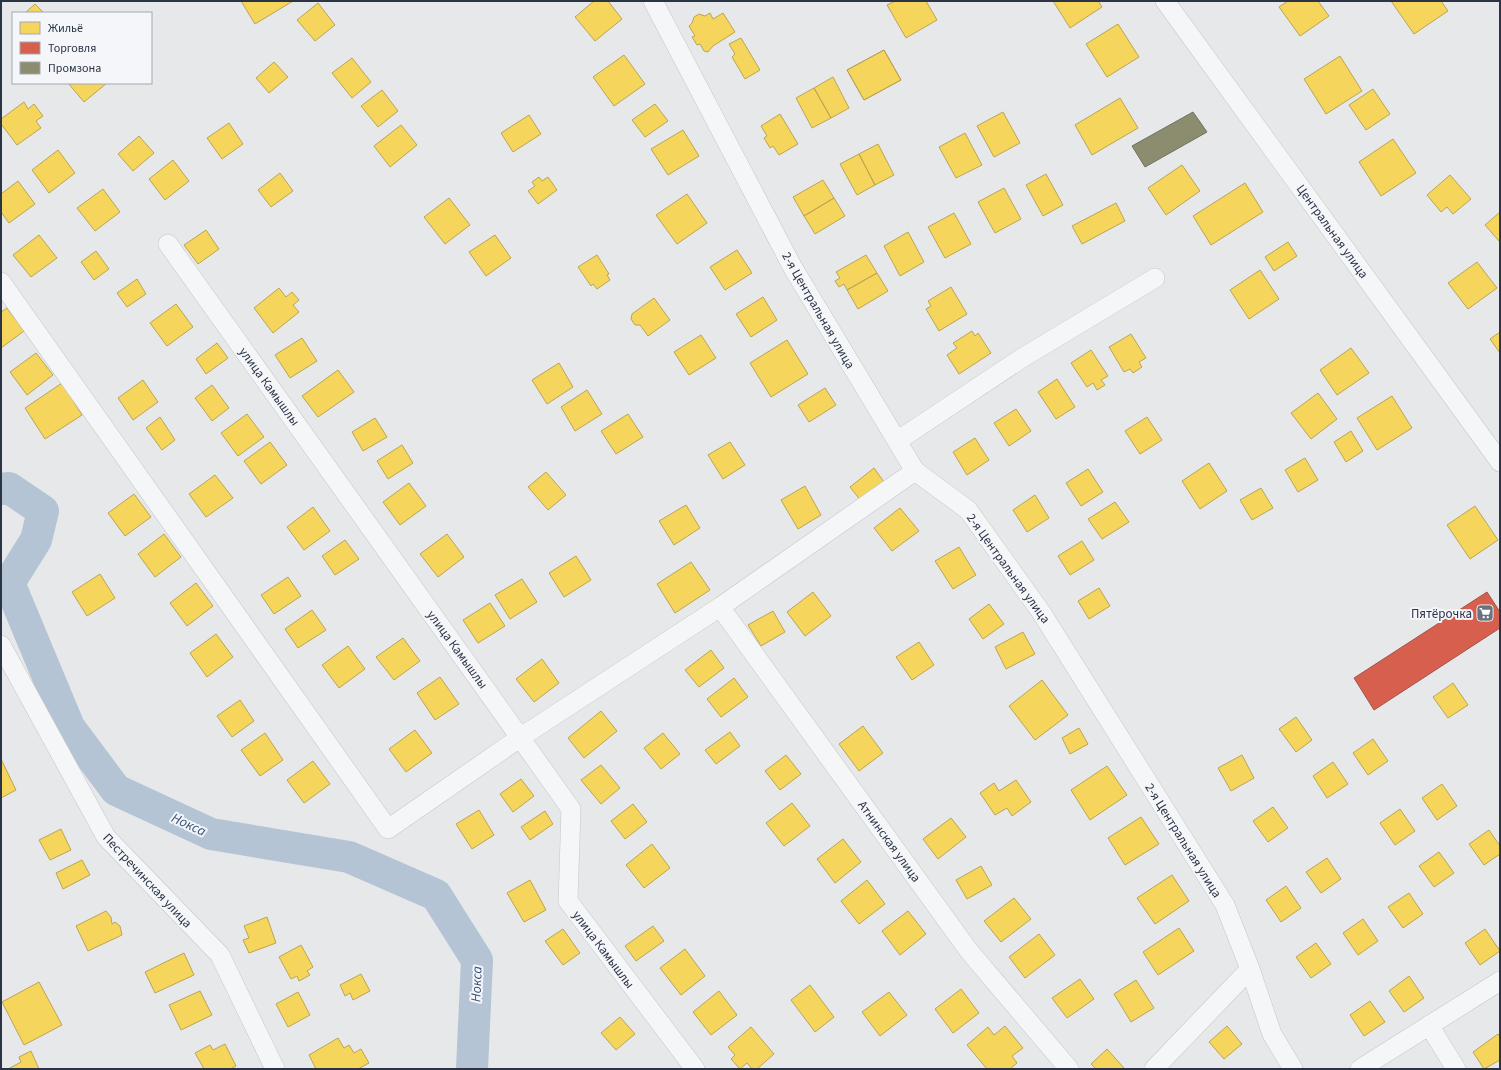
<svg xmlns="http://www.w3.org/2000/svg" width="1501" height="1070" font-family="'Source Sans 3',sans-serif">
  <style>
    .homes { fill: #f6d55c; stroke: #b9a555 }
    .shops { fill: #d6604d; stroke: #a3534b }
    .industry { fill: #8c8c6e; stroke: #6f7262 }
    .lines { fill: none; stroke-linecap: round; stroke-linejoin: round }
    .river { stroke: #b4c4d5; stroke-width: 32 }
    .minor-casing { stroke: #c4c6c8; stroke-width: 20 }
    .minor { stroke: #f5f6f7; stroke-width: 19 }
    .labels { text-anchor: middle; stroke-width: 4; stroke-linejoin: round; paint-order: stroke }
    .street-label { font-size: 13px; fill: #2b3445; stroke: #f4f6f9 }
    .poi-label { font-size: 13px; fill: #2b3445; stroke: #f4f6f9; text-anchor: end }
    .water-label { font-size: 14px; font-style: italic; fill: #34527a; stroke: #f4f6f9 }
  </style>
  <rect width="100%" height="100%" fill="#e6e8ea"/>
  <path class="homes" d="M 241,1 L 293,1 L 255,24 Z
    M 594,1 L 608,1 L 622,19 L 595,41 L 575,17 Z
    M 895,1 L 926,1 L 937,20 L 906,38 L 887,5 Z
    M 1053,1 L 1098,1 L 1102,7 L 1070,28 Z
    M 1288,1 L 1318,1 L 1329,16 L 1300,36 L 1279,7 Z
    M 1391,1 L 1441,1 L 1448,11 L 1414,34 Z
    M 318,3 L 335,25 L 315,41 L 297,20 Z
    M 35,4 L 44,13 L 25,13 Z
    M 710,13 L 713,19 L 723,13 L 735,32 L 713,46 L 708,52 L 704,51 L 700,44 L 697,45 L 692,37 L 695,36 L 689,26 L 692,23 L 694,17 L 699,14 L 705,16 Z
    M 1118,24 L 1139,57 L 1107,77 L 1086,44 Z
    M 741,38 L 760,70 L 745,79 L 732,57 L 735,54 L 729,44 Z
    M 884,50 L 901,80 L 864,100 L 847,70 Z
    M 884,50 L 901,80 L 864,100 L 847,70 Z
    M 624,55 L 645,84 L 614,106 L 593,77 Z
    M 1340,56 L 1362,91 L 1326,114 L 1304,79 Z
    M 352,58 L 371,82 L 352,98 L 332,73 Z
    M 274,62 L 288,77 L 269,93 L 256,78 Z
    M 833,77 L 849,108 L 831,118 L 814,88 Z
    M 68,83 L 107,83 L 84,102 Z
    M 814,88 L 831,118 L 812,128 L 796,98 Z
    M 1373,89 L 1390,114 L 1366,130 L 1349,105 Z
    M 382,90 L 398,111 L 378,127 L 361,106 Z
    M 1120,98 L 1138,128 L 1092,155 L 1075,125 Z
    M 24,102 L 28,109 L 34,104 L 43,116 L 36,121 L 41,128 L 17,145 L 1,124 L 1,119 Z
    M 655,104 L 668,121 L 645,137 L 632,120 Z
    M 1003,112 L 1020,143 L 994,157 L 977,126 Z
    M 780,114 L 798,144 L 779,155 L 773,146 L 770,148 L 764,138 L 767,136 L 761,126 Z
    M 529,115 L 541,134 L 513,152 L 501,133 Z
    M 229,123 L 243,144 L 222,159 L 207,138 Z
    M 401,125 L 417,145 L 390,167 L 374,146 Z
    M 683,130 L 699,156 L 668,175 L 651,149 Z
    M 965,133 L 982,165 L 956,178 L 939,147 Z
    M 139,136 L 154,153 L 133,171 L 118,154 Z
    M 1393,139 L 1416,173 L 1381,196 L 1359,162 Z
    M 878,144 L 894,175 L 875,185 L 859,154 Z
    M 58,150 L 75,173 L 49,193 L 32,170 Z
    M 859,154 L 875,185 L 857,195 L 840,164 Z
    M 173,160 L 189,181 L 165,200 L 149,179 Z
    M 1182,165 L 1200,191 L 1166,215 L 1148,188 Z
    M 280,173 L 293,191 L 271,207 L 258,190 Z
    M 1046,174 L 1063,205 L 1043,216 L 1026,185 Z
    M 1450,175 L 1471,199 L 1453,214 L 1447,207 L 1441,212 L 1427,195 Z
    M 539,177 L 542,181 L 548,177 L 557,190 L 538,204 L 528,191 L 535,186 L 532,182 Z
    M 823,180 L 834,198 L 804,216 L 793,197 Z
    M 18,181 L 35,204 L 9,223 L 1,212 L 1,194 Z
    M 1245,183 L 1263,212 L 1211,245 L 1193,216 Z
    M 1004,188 L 1021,219 L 995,233 L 978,202 Z
    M 103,189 L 120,212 L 95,231 L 77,208 Z
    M 687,194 L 707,223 L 677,244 L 656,215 Z
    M 449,198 L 470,225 L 445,244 L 424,217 Z
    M 834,198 L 845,216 L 815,234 L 804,216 Z
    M 1116,203 L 1125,221 L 1082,244 L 1072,226 Z
    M 1500,212 L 1500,240 L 1499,241 L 1485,225 Z
    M 954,213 L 971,244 L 945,258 L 928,227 Z
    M 206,230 L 219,249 L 198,264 L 184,245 Z
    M 908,232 L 924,262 L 900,276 L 884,246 Z
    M 39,235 L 57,258 L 31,277 L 13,255 Z
    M 495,235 L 511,258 L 486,276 L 469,252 Z
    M 1288,242 L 1297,256 L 1274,271 L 1265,257 Z
    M 737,250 L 752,273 L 725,290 L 710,267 Z
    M 96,251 L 109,269 L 94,280 L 81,262 Z
    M 597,255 L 609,274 L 607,275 L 610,280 L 597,289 L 593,284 L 591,286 L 578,267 Z
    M 866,255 L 877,273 L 847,290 L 844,284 L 839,287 L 835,281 L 840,278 L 836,272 Z
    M 1477,262 L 1497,288 L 1468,309 L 1448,283 Z
    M 1260,270 L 1279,299 L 1249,319 L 1230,290 Z
    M 877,273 L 888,291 L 858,309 L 847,290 Z
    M 137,279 L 146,294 L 127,307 L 117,293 Z
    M 951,287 L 967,314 L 939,331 L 926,309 L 931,306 L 928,301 Z
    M 279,288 L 286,297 L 292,292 L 299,300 L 293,305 L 299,312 L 273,333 L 254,308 Z
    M 763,297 L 777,320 L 751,337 L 736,314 Z
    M 654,298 L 670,320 L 648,336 L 640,325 L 635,325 L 631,319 L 632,314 Z
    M 176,304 L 193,327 L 167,346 L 150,323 Z
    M 7,308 L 24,331 L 1,348 L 1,312 Z
    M 972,331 L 975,336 L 978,333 L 991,353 L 959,374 L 947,355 L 957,348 L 953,343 Z
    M 1500,332 L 1500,353 L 1490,339 Z
    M 1131,334 L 1146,358 L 1139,362 L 1142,367 L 1133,373 L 1130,369 L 1124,372 L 1109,347 Z
    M 701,335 L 716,358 L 689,375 L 674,352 Z
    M 302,338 L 317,361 L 290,378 L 275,355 Z
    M 787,340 L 808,374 L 771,397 L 750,363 Z
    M 217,343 L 228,358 L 206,374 L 196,359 Z
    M 1351,348 L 1369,373 L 1337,395 L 1320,370 Z
    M 1091,350 L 1108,376 L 1101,380 L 1105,385 L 1097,390 L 1093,383 L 1087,387 L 1071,363 Z
    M 36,353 L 53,375 L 27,395 L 10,372 Z
    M 559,363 L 573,387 L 547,404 L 532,380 Z
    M 338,370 L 354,392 L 318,417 L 302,396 Z
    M 1057,379 L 1075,407 L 1056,419 L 1038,392 Z
    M 143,380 L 158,402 L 133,420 L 118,398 Z
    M 62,383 L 82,415 L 45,439 L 25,408 Z
    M 212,385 L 229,408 L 212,421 L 195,398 Z
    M 825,388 L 836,405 L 809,422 L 798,405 Z
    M 587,390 L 602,414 L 575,431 L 561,407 Z
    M 1318,393 L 1337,419 L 1311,439 L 1291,413 Z
    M 1392,396 L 1412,428 L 1377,450 L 1357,418 Z
    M 1016,409 L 1031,431 L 1009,446 L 994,423 Z
    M 247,414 L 264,437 L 238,456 L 221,433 Z
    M 628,414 L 643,437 L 616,454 L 601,431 Z
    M 160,417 L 175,440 L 162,450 L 146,428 Z
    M 1147,417 L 1162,440 L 1140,454 L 1125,431 Z
    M 375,418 L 387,437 L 363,451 L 352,432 Z
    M 1351,431 L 1363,451 L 1346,462 L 1334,442 Z
    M 975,438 L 989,460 L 967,475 L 953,452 Z
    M 270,442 L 287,465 L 261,484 L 244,461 Z
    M 730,442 L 745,465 L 723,479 L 708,455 Z
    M 402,445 L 413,463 L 388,479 L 377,461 Z
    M 1305,458 L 1318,480 L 1298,492 L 1285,470 Z
    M 1209,463 L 1227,491 L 1200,509 L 1182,481 Z
    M 874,468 L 884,482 L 861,501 L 850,487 Z
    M 1088,469 L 1103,492 L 1081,506 L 1066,483 Z
    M 546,472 L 566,495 L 548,510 L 528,487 Z
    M 215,475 L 233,498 L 206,517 L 189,494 Z
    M 409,483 L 426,506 L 400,525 L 383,502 Z
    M 805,486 L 821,515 L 798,529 L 781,500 Z
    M 1261,488 L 1273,508 L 1252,520 L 1240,500 Z
    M 134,494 L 151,517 L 125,536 L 108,513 Z
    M 1035,495 L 1049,518 L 1027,532 L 1013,510 Z
    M 1115,502 L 1129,522 L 1102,539 L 1088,519 Z
    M 686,505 L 700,528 L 674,545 L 659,521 Z
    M 1475,506 L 1498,540 L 1470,559 L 1447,525 Z
    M 313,507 L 330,531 L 304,550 L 287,527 Z
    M 900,508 L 919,531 L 892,551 L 874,528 Z
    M 164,534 L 181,557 L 155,577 L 138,554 Z
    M 447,534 L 464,557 L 438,577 L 420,554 Z
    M 345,540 L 359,559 L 335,575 L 322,556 Z
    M 1082,541 L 1094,560 L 1070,575 L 1058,556 Z
    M 959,547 L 976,575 L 953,589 L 935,561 Z
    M 576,556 L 591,580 L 564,597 L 549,573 Z
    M 691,562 L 710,590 L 675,613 L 657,584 Z
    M 100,574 L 115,598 L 87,616 L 72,592 Z
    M 288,577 L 301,596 L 274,614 L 261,595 Z
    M 522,579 L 537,602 L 510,619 L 495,595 Z
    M 196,583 L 213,606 L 187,626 L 170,603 Z
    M 1099,588 L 1110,606 L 1089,619 L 1078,601 Z
    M 813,592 L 831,616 L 805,636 L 787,612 Z
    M 490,603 L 505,626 L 478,643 L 463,620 Z
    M 989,604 L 1004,624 L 983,639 L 969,619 Z
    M 312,610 L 326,630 L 298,648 L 285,629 Z
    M 773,611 L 785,632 L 761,646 L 748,625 Z
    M 1023,632 L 1035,654 L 1006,669 L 995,647 Z
    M 216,634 L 233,657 L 207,677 L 190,653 Z
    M 403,638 L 420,661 L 394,680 L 376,657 Z
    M 919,642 L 934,665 L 912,680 L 896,657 Z
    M 348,646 L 365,669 L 339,688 L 322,665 Z
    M 711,650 L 724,668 L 699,687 L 685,670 Z
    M 542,659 L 559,683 L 534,702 L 516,679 Z
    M 440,677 L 459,704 L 435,720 L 417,693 Z
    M 734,678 L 748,697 L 721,717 L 707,699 Z
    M 1042,680 L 1068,715 L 1035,740 L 1009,706 Z
    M 1453,683 L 1468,705 L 1448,718 L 1433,697 Z
    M 240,700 L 254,721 L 232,737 L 217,716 Z
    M 601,711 L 617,731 L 584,758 L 568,738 Z
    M 1296,717 L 1312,740 L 1296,752 L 1279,729 Z
    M 863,726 L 883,753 L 859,771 L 839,744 Z
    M 1079,728 L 1088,744 L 1070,754 L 1062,738 Z
    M 415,730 L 432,753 L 406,772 L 389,749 Z
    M 730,732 L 740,746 L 716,764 L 705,750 Z
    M 265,733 L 283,760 L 260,776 L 241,750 Z
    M 663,733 L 680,754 L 661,769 L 644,748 Z
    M 1373,739 L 1388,761 L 1368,775 L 1353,753 Z
    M 786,755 L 801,774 L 780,790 L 765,771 Z
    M 1242,755 L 1254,778 L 1231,791 L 1218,768 Z
    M 1,759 L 16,790 L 1,798 Z
    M 313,761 L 330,784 L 304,803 L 287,780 Z
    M 1333,762 L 1348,784 L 1327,798 L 1313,776 Z
    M 601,765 L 620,788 L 601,804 L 581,780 Z
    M 1107,766 L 1127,795 L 1090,820 L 1071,790 Z
    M 521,779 L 534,796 L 513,812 L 500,794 Z
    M 1016,780 L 1031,802 L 1012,816 L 1007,808 L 995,815 L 980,793 L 994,783 L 999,791 Z
    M 1442,784 L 1457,806 L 1437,820 L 1422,798 Z
    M 792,803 L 810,826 L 784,846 L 766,823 Z
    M 633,804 L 647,822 L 625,839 L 611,821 Z
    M 1273,807 L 1288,828 L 1268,842 L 1253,821 Z
    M 1400,809 L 1415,831 L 1395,845 L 1380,823 Z
    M 479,810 L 494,835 L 472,849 L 456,824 Z
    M 545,811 L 553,824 L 530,840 L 521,827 Z
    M 1141,817 L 1159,844 L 1125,865 L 1108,838 Z
    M 951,818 L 966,837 L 938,859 L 923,839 Z
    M 61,829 L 71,850 L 50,860 L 39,840 Z
    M 1489,830 L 1500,846 L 1500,854 L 1484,865 L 1469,844 Z
    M 843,839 L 861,862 L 835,883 L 817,859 Z
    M 652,844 L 670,868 L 644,888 L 626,865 Z
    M 1439,852 L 1454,873 L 1434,887 L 1419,866 Z
    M 1327,858 L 1341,879 L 1321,893 L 1306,872 Z
    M 82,860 L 90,875 L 63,889 L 56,873 Z
    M 981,866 L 992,885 L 967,899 L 956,880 Z
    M 1172,875 L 1189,901 L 1155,924 L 1137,898 Z
    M 530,880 L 546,910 L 524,922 L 507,893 Z
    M 867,880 L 885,904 L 859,924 L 841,901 Z
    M 1286,886 L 1301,908 L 1281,922 L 1266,900 Z
    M 1409,893 L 1423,914 L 1403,928 L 1388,907 Z
    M 1014,898 L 1031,919 L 1001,942 L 984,921 Z
    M 106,911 L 111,917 L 112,924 L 115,922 L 120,926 L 122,935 L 88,951 L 76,926 Z
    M 908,911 L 926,934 L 900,955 L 882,931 Z
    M 267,917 L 276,943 L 249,953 L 243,940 L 249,938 L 244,926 Z
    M 1363,919 L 1378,941 L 1358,955 L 1343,933 Z
    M 653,926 L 664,941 L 636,961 L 625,946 Z
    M 1179,928 L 1194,951 L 1158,975 L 1143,952 Z
    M 563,929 L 580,953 L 563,965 L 545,941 Z
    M 1485,929 L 1500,951 L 1480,965 L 1465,943 Z
    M 1039,934 L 1055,955 L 1025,978 L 1009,957 Z
    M 1316,943 L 1331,964 L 1311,978 L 1296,957 Z
    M 301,945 L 313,967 L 307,971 L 310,975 L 299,981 L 297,976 L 291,979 L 279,957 Z
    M 685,949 L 705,976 L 681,995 L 660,968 Z
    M 184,953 L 194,975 L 155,993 L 145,972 Z
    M 361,974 L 370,991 L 353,1000 L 350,993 L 345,996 L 340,985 Z
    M 1409,976 L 1424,998 L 1404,1012 L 1389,991 Z
    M 1080,979 L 1094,999 L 1067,1018 L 1052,998 Z
    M 1136,980 L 1154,1008 L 1131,1022 L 1114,994 Z
    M 39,982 L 62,1025 L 24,1045 L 2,1002 Z
    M 810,985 L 834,1017 L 815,1032 L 791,1000 Z
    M 961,989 L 979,1013 L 953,1033 L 935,1009 Z
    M 200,991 L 212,1015 L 181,1030 L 169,1005 Z
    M 719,991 L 737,1015 L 711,1035 L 693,1012 Z
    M 298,992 L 310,1015 L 288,1027 L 276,1004 Z
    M 889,992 L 907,1015 L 880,1036 L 862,1012 Z
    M 1370,1001 L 1385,1022 L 1364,1036 L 1350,1015 Z
    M 620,1017 L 635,1034 L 616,1050 L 601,1033 Z
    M 1005,1026 L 1023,1048 L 1012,1056 L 1017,1063 L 1010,1069 L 987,1069 L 967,1045 L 988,1027 L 994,1035 Z
    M 1227,1026 L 1242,1044 L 1224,1059 L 1209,1042 Z
    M 751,1027 L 774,1054 L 757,1069 L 752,1069 L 747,1063 L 740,1069 L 731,1059 L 735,1055 L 728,1047 Z
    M 1498,1034 L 1500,1037 L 1500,1060 L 1484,1069 L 1473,1052 Z
    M 338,1038 L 344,1048 L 349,1045 L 354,1053 L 361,1049 L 369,1063 L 358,1069 L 316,1069 L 309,1055 Z
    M 225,1044 L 236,1066 L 230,1069 L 204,1069 L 195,1053 L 210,1045 L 213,1050 Z
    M 1107,1049 L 1124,1068 L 1123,1069 L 1096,1069 L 1091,1064 Z
    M 31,1051 L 39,1069 L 8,1069 L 21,1062 L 19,1057 Z"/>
  <path class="shops" d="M 1487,592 L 1500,612 L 1500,628 L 1374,710 L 1354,678 Z"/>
  <path class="industry" d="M 1193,112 L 1207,132 L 1145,167 L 1132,146 Z"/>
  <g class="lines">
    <path class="river" d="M 1,489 L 9,488 L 43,511 L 36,540 L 9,583 L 69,727 L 116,790 L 211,834 L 349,857 L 436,895 L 477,960 L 472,1069"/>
    <g class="minor-casing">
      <path id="minor" d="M 653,1 L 793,268 L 915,471 L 968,510 L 1041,612 L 1225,905 L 1250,969 L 1272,1034 L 1293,1069
        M 1165,1 L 1500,462
        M 168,244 L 571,809 L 568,901 L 695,1069
        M 1,282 L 388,829 L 521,737 L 720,607 L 915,471
        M 897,441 L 1022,358 L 1155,278
        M 720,607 L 969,951 L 1069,1069
        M 1,645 L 106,837 L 220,955 L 275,1069
        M 1429,1025 L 1456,1069
        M 1154,1069 L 1250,969
        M 1360,1069 L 1500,981"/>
    </g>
    <use href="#minor" class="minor"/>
  </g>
  <defs>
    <g id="supermarket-square" transform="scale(0.9)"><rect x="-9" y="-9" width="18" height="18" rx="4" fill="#6c737f" stroke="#f4f6f9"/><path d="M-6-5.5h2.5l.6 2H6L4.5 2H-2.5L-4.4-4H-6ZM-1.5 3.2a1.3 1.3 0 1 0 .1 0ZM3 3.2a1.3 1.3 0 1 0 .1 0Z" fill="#fff"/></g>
  </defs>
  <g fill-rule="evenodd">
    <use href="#supermarket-square" x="1485" y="613"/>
  </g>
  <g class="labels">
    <g class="street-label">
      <text transform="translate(1333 231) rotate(54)" y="5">Центральная улица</text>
      <text transform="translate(819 310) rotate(60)" y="5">2-я Центральная улица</text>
      <text transform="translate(270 386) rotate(54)" y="5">улица Камышлы</text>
      <text transform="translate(1009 568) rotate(54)" y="5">2-я Центральная улица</text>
      <text transform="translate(458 649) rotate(54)" y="5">улица Камышлы</text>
      <text transform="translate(1184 840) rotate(58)" y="5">2-я Центральная улица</text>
      <text transform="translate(890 841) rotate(54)" y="5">Атнинская улица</text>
      <text transform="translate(148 880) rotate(47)" y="5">Пестречинская улица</text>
      <text transform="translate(604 949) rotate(53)" y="5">улица Камышлы</text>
    </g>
    <g class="poi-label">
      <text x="1472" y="618">Пятёрочка</text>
    </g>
    <g class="water-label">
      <text transform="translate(189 824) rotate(25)" y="5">Нокса</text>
      <text transform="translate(476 984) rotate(-88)" y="5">Нокса</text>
    </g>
  </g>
  <rect width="1501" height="1070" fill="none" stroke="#2b3445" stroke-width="4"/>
  <rect x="12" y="12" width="140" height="72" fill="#f4f6f9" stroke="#a4a8b1"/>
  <rect x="20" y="22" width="20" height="12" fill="#f6d55c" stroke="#a4a8b1"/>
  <text x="48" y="32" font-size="12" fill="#2b3445">Жильё</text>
  <rect x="20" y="42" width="20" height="12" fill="#d6604d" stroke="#a4a8b1"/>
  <text x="48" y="52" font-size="12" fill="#2b3445">Торговля</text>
  <rect x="20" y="62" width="20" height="12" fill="#8c8c6e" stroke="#a4a8b1"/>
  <text x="48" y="72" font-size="12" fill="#2b3445">Промзона</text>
</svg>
